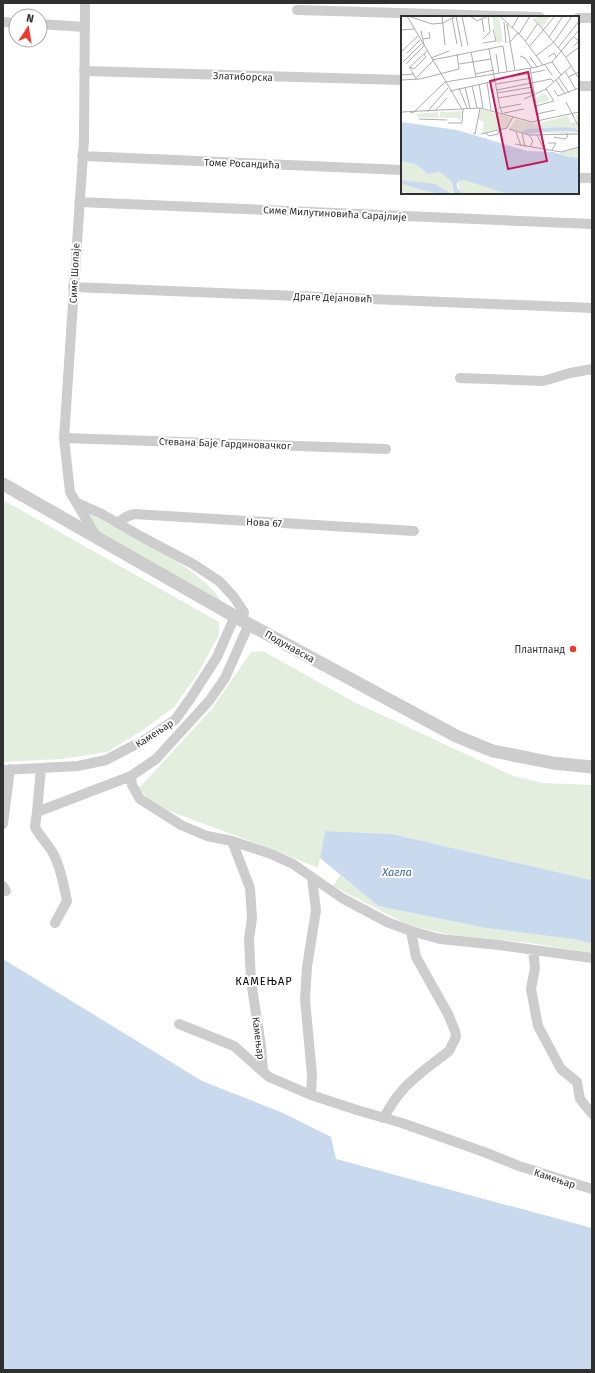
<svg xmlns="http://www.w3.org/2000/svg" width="595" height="1373" font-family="'Fira Sans',sans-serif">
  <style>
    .green { fill: #e4eede }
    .water { fill: #c9daee }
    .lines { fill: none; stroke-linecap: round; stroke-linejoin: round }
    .minor { stroke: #cdcdcd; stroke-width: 10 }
    .tertiary { stroke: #cdcdcd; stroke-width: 13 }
    .poi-dot { fill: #ef392a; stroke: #fff; stroke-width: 1.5 }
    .labels { text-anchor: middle; stroke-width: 4; stroke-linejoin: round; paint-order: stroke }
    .street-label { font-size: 10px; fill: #303030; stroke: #fff }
    .poi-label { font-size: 10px; fill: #303030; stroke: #fff; text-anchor: end }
    .water-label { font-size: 11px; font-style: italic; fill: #396598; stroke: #fff }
    .neighbourhood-label { font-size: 11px; letter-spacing: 1px; fill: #000; stroke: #fff }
    .inset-road { fill: none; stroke: #acacac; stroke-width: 1 }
    .view { fill: #c2185b; fill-opacity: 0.15; stroke: #c2185b; stroke-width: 2 }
    .inset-edge { fill: none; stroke: #303030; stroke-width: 2 }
  </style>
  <rect width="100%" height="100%" fill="#fff"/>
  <path class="green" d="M 3,500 L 219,622 L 219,635 L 197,675 L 174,707 L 143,730 L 107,752 L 63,759 L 3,762 Z
    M 83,509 C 125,536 176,553 212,589 C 217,594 221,601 225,606 L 94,529 Z
    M 263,651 L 354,702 L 513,776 L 544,783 L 592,785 L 592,880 L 392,834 L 325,831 L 318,868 L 274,850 L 153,805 L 139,788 L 211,710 L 251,652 Z
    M 340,875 L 378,906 L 486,928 L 572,939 L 592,943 L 592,953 L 530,943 L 451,935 L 408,925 L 333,886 Z"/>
  <path class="water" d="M 325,831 L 392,834 L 592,880 L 592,943 L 572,939 L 486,928 L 378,906 L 320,858 Z
    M 3,959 L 202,1081 L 283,1113 L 331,1137 L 336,1159 L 592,1228 L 592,1370 L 3,1370 Z"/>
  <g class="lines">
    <path class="minor" d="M 85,3 L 84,139 L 64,438 L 70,492 L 96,536
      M 297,10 L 540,17
      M 578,18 L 592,18
      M 3,22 L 16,23
      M 40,24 L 84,27
      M 84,71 L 402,80
      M 578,86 L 592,86
      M 82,156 L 402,170
      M 578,178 L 592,178
      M 79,202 L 592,224
      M 73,287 L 592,308
      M 460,378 L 543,381 L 570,373 L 592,369
      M 64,438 L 386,449
      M 77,503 L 100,513 L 142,537 L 193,564 L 219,581 L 233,596 L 244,612 L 243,621
      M 117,523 L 126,517 L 134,514 L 414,531
      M 41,768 L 37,812 L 35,827 C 40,837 49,845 54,855 C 61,869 64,886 67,901 L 55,923
      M 3,770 L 78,766 L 106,760 L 148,738 L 175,720 L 190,699 L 217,657 L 235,616
      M 131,776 L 132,785 L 140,799 L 181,825 L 207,836 L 232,841 L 271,854 L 293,864 L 342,898 L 387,922 L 411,931 L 440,939 L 499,945 L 592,958
      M 37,812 L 131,776 L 156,759 L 209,701 L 225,678 L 249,624
      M 3,824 L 10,769
      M 232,841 L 250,888 L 252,918 L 249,939 L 251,981 L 261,1046 L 263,1071
      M 3,886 L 6,891
      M 533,950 L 535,968 L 531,989 L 538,1026 L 561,1069 L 577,1082 L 580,1099 L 592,1114
      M 179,1024 L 234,1046 L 269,1077 L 311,1095 L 357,1110 L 402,1123 L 484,1152 L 519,1166 L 592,1189
      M 311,1095 L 312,1075 L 305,999 L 307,967 L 316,910 L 312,878
      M 383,1118 L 396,1098 L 406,1086 L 423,1071 L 449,1051 L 456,1037 L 455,1031 L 448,1014 L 416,957 L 411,931"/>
    <path class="tertiary" d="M 3,484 L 243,621 L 456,736 L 493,751 L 553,763 L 592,767"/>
  </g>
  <circle class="poi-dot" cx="573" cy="649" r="4"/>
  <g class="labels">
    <g class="street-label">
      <text transform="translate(243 76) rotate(2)" y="4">Златиборска</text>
      <text transform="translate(242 163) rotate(2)" y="4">Томе Росандића</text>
      <text transform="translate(335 213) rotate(3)" y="4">Симе Милутиновића Сарајлије</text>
      <text transform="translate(74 273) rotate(-87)" y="4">Симе Шолаје</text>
      <text transform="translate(333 297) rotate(2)" y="4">Драге Дејановић</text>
      <text transform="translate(225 443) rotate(2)" y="4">Стевана Баје Гардиновачког</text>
      <text transform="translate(264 522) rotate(3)" y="4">Нова 67</text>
      <text transform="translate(290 646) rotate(29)" y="4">Подунавска</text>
      <text transform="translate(154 733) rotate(-33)" y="4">Камењар</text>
      <text transform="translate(259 1038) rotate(83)" y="4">Камењар</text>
      <text transform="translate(555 1178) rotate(18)" y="4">Камењар</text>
    </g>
    <g class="poi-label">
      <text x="565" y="653">Плантланд</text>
    </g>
    <g class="water-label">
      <text x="397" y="876">Хагла</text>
    </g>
    <g class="neighbourhood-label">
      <text x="264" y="985">КАМЕЊАР</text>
    </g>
  </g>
  <g transform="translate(401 16)">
    <rect width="178" height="178" fill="#fff"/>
    <path d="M 91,0 L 98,0 L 102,26 L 96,27 ZM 133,0 L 149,0 L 141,12 ZM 141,78 L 146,79 L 149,84 L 135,88 L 134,83 ZM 79,93 L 111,102 L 106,112 L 81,117 L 83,106 L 76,103 ZM 61,95 L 59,105 L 56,102 L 38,102 L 39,96 ZM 37,96 L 37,102 L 17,101 L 15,98 ZM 178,97 L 178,118 L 144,117 L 157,115 L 177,117 L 172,113 L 159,111 L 125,113 L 121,116 L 108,113 L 115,103 L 134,108 L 167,100 L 170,107 L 176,105 L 175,100 ZM 178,131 L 178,142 L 159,138 L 159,137 ZM 0,145 L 14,148 L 27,158 L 39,156 L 51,166 L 53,178 L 28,168 L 0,164 ZM 63,164 L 72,165 L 107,178 L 60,177 L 56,166 ZM 0,168 L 21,172 L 37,178 L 0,178 Z" fill="#e4eede"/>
    <path d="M 0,106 L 56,114 L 126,135 L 152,136 L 170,141 L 171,135 L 171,141 L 178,142 L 178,178 L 107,178 L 63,164 L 56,166 L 56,171 L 62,178 L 53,178 L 51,166 L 39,156 L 27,158 L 14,148 L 0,145 ZM 159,111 L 174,112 L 178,116 L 157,115 L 125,118 L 121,116 L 125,113 ZM 0,164 L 34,168 L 51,178 L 37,178 L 0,168 Z" fill="#c9daee"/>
    <path class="inset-road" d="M 6,0 L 61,93M 7,0 L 31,8 L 42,7 L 55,0M 41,0 L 44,29M 55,0 L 61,31M 61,0 L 67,30M 69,0 L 76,5 L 87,0M 99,0 L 122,22 L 142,49M 51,2 L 56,28M 81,3 L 83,16M 133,3 L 164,40 L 178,63M 103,6 L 105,27M 106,8 L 114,55M 111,12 L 118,0M 0,14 L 13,13M 20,15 L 23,29M 118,18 L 129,0M 148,21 L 162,0M 22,23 L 29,22 L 28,16M 82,23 L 89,16 L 87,0M 124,26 L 137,7M 82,27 L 95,25 L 92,13M 108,27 L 117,17M 173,30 L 178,25 L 173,21M 128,31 L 154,0M 157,32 L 178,5M 88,33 L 99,92 L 102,98M 0,36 L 17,20M 70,36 L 75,61M 6,37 L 19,24M 95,38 L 98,57M 119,40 L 124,42 L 131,52M 135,40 L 153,26 L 171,0M 129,41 L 136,51M 147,41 L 153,37 L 156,42M 165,41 L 178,31M 30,42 L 48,35M 31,44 L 102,30 L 106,56M 2,46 L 21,27M 151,46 L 160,59M 5,48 L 23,30M 58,48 L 90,43M 144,49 L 151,59M 9,51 L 13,53 L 25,41 L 23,38M 8,52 L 26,35M 9,52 L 15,63M 129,52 L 138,106M 164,55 L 175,74M 130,57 L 144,54M 74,58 L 93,54M 0,59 L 12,58M 108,61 L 130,57M 167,61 L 178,56M 15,62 L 32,45M 158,62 L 168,77M 0,64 L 19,63 L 58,53 L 56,38M 155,64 L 164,78M 86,66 L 90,94M 78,68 L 82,92M 95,68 L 131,62M 71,70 L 76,92M 64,71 L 69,92M 58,72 L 66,92M 96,74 L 150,63 L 153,66M 153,74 L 157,80 L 178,72M 49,75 L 94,65M 96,77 L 132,71M 97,82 L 133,76M 123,83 L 145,73 L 170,50M 165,86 L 178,111M 135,90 L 153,85 L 145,73M 99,92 L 120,88M 34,95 L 46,82M 0,96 L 79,92 L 131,106 L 178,96M 26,96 L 47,72M 9,97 L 13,96 L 44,66 L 136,51 L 151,46 L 178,14M 103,97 L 123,93M 136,98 L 154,94M 18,103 L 46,104M 47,107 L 61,107 L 62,93M 108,113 L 128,119 L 178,118M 115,116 L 120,130M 72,117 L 74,118 L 79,92M 85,117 L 88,120 L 97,118 L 99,114M 121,117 L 124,131M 80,118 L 106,112 L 112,101M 128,119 L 132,125 L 129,131M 136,119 L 143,133M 153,121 L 164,123 L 167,120 L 165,117M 147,127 L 155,127 L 151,134M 114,128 L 160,136 L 178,131"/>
    <path class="view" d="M 127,56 L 146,145 L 107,153 L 89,65 Z"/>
    <rect width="178" height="178" class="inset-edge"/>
  </g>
  <rect width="595" height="1373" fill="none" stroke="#303030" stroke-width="8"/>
  <g transform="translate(28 28) rotate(12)"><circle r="19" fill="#ffffff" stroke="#acacac"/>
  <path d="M0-3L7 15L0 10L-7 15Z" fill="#ef392a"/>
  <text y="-6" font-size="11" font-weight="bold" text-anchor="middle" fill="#303030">N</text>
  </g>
</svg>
